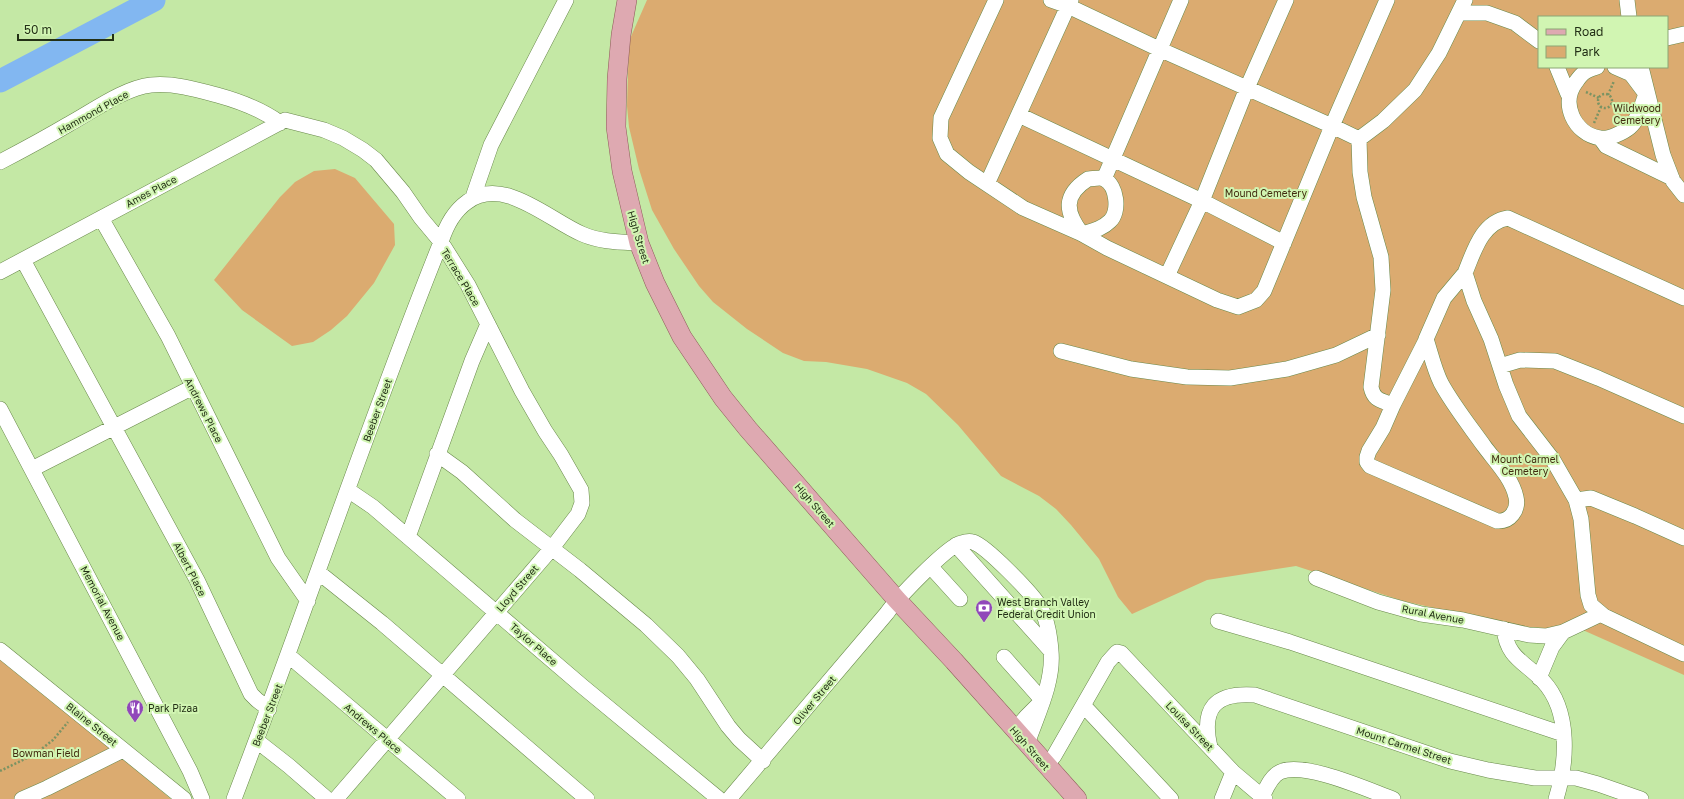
<svg xmlns="http://www.w3.org/2000/svg" width="1684" height="799" font-family="'Golos Text',sans-serif">
  <style>
    .green { fill: #dbab70; fill-rule: evenodd }
    .lines { fill: none; stroke-linecap: round; stroke-linejoin: round }
    .river { stroke: #82b7f1; stroke-width: 23 }
    .minor-casing { stroke: #68884a; stroke-width: 16 }
    .major-casing { stroke: #8e5a59; stroke-width: 20 }
    .path { stroke: #7a9363; stroke-width: 2.5; stroke-dasharray: 2 2; stroke-linecap: butt }
    .minor { stroke: #fff; stroke-width: 15 }
    .major { stroke: #dea9b1; stroke-width: 19 }
    .labels { text-anchor: middle; stroke-width: 4; stroke-linejoin: round; paint-order: stroke }
    .park-label { font-size: 10px; fill: #422c10; stroke: #d1f5b2 }
    .street-label { font-size: 10px; fill: #233016; stroke: #d1f5b2 }
    .poi-label { font-size: 10px; fill: #233016; stroke: #d1f5b2; text-anchor: start }
  </style>
  <rect width="100%" height="100%" fill="#c4e8a5"/>
  <path class="green" d="M 647,0 L 1684,0 L 1684,675 L 1585,631 L 1516,626 L 1403,601 L 1296,566 L 1207,580 L 1132,614 L 1118,597 L 1099,559 L 1071,525 L 1056,509 L 1039,496 L 1001,476 L 958,425 L 926,394 L 907,383 L 867,369 L 826,362 L 804,361 L 783,353 L 747,329 L 713,302 L 699,286 L 674,249 L 652,210 L 639,169 L 629,127 L 627,106 L 629,41 ZM 1539,17 L 1667,17 L 1667,67 L 1539,67 Z
    M 335,169 L 355,178 L 394,224 L 395,245 L 374,283 L 347,316 L 331,330 L 313,342 L 292,346 L 242,310 L 214,280 L 280,197 L 295,182 L 314,171 Z
    M 0,656 L 171,799 L 0,799 Z"/>
  <g class="lines">
    <path class="river" d="M 0,81 L 154,0"/>
    <g class="minor-casing">
      <path id="minor" d="M 996,0 L 941,118 L 940,138 L 947,154 L 969,172 L 1023,208 L 1082,234 L 1107,248 L 1217,300 L 1238,307 L 1256,300 L 1264,291 L 1332,126 L 1159,49 L 1068,6 L 1071,0
        M 1387,0 L 1332,126 L 1359,139 L 1383,121 L 1415,90 L 1439,53 L 1465,0
        M 1627,0 L 1629,17
        M 1460,13 L 1487,13 L 1515,23 L 1539,41
        M 1667,38 L 1684,34
        M 1557,67 L 1568,94
        M 1597,67 C 1586,70 1582,73 1576,82 C 1560,103 1574,134 1600,138 C 1608,140 1624,132 1630,127 C 1639,119 1642,104 1646,94 L 1631,74 L 1615,67
        M 1641,67 L 1663,155 L 1673,181 L 1684,195
        M 1019,115 L 1202,201 L 1284,243
        M 1359,139 L 1360,172 L 1364,197 L 1381,257 L 1383,290 L 1371,387 C 1374,401 1381,400 1393,405
        M 1601,139 L 1606,146 L 1672,178
        M 0,162 C 23,150 47,137 69,124 C 93,111 124,88 151,85 C 174,83 195,89 217,95 C 239,101 261,109 280,123
        M 1088,179 C 1093,179 1100,177 1104,179 C 1117,185 1120,212 1110,221 C 1102,229 1092,231 1082,234 C 1065,212 1063,195 1088,179 Z
        M 1104,179 L 1181,0
        M 987,184 L 1068,6 L 1051,0
        M 473,197 L 491,145 L 566,0
        M 101,218 L 168,336 L 278,558 L 308,601
        M 23,260 L 197,580 L 251,694 L 257,700 L 269,709
        M 0,272 L 285,120 L 324,130 L 343,138 L 363,150 L 376,160 L 403,192 L 421,218 L 441,242 L 468,285 L 522,391 L 545,431 L 561,455 L 581,490 L 582,503 L 578,514 L 552,548 L 336,799
        M 1167,276 L 1202,201 L 1247,88 L 1286,0
        M 1684,298 L 1508,218 C 1482,222 1474,251 1465,273 L 1474,301 L 1491,339 L 1506,385 L 1519,416 L 1553,460 L 1576,500 L 1591,498 L 1635,516 L 1684,538
        M 1426,339 C 1431,354 1434,369 1441,383 C 1453,405 1469,425 1484,446 C 1495,461 1512,478 1516,497 C 1519,510 1510,522 1497,521 L 1370,466 L 1367,462 L 1367,457 L 1369,451 L 1383,428 L 1393,405 L 1425,342 L 1426,339 L 1444,298 L 1465,273
        M 1061,351 L 1131,369 L 1187,377 L 1230,378 L 1287,369 L 1336,355 L 1378,335
        M 1500,366 L 1520,360 L 1555,361 L 1598,378 L 1684,416
        M 0,409 L 190,771 L 202,799
        M 437,454 L 462,472 L 515,520 L 580,570 L 646,625 L 678,656 L 697,679 L 728,726 L 739,739 L 763,761
        M 32,469 L 193,387
        M 348,490 L 373,507 L 582,686 L 719,799
        M 1576,500 L 1581,519 L 1588,595 L 1591,605 L 1604,616 L 1684,654
        M 408,537 L 472,361 L 488,324
        M 956,545 L 1050,650
        M 931,567 L 960,599
        M 318,572 L 382,623 L 587,799
        M 1316,578 L 1378,602 L 1421,614 L 1463,620 L 1529,635 L 1546,636 L 1563,632 L 1601,614
        M 1218,621 L 1290,642 L 1563,734
        M 1504,629 C 1507,658 1525,662 1543,681 C 1571,711 1567,763 1556,799
        M 0,650 L 184,799
        M 289,656 L 458,799
        M 1004,657 L 1043,701
        M 1539,678 L 1552,647 L 1563,632
        M 1084,706 L 1171,799
        M 1015,730 L 1026,717 L 1040,703
        M 257,741 L 289,766 L 327,799
        M 1210,747 C 1201,708 1215,692 1255,695 L 1450,761 L 1488,770 L 1535,778 L 1576,778 L 1598,784 L 1641,799
        M 1046,765 L 1054,756 L 1108,662 L 1117,652 L 1121,653 L 1233,772 L 1265,799
        M 1262,797 C 1266,789 1271,776 1280,772 C 1304,761 1368,790 1393,799
        M 22,799 L 47,788 L 123,750
        M 234,799 C 305,614 367,426 441,242 C 446,226 453,212 467,202 C 503,175 549,220 582,234 C 600,242 620,242 639,243
        M 729,799 L 887,613 C 896,600 947,546 961,543 C 964,542 970,541 973,542 C 986,546 1033,594 1040,607 C 1047,618 1050,638 1051,651 C 1054,682 1037,715 1027,744
        M 1222,799 L 1233,772"/>
    </g>
    <g class="major-casing">
      <path id="major" d="M 627,0 L 621,35 L 617,79 L 616,127 L 622,171 L 639,243 L 655,283 L 682,337 L 723,398 L 748,429 L 897,600 L 954,661 L 1077,799"/>
    </g>
    <path class="path" d="M 1586,92 L 1599,98
      M1598 101a7 7 0 1 1 14 0a7 7 0 1 1-14 0Z
      M 1608,95 L 1614,81
      M 1611,103 L 1626,111
      M 1594,123 L 1601,107
      M 0,771 L 35,754 L 53,740 L 68,722"/>
    <use href="#minor" class="minor"/>
    <use href="#major" class="major"/>
  </g>
  <defs>
    <g id="bank-pin" transform="scale(0.9)"><path d="M0 17L-7.5 6A9.5 9.5 0 1 1 7.5 6Z" fill="#9047ba" stroke="#d1f5b2"/><path d="M-6-4H6V4H-6ZM0-2.3a2.3 2.3 0 1 0 0 4.6a2.3 2.3 0 1 0 0-4.6Z" fill="#fff"/></g>
    <g id="restaurant-pin" transform="scale(0.9)"><path d="M0 17L-7.5 6A9.5 9.5 0 1 1 7.5 6Z" fill="#9047ba" stroke="#d1f5b2"/><path d="M-5-6h1v4h1v-4h1v4h1v-4h1v5L-1.5 .5V6h-2V.5L-5-1ZM5-6V6H3V1.5H1.5Q1.5-4 5-6Z" fill="#fff"/></g>
  </defs>
  <g fill-rule="evenodd">
    <use href="#bank-pin" x="984" y="608"/>
    <use href="#restaurant-pin" x="135" y="708"/>
  </g>
  <g class="labels">
    <g class="park-label">
      <text x="1637" y="112">Wildwood<tspan x="1637" dy="12">Cemetery</tspan></text>
      <text x="1266" y="197">Mound Cemetery</text>
      <text x="1525" y="463">Mount Carmel<tspan x="1525" dy="12">Cemetery</tspan></text>
      <text x="46" y="757">Bowman Field</text>
    </g>
    <g class="street-label">
      <text transform="translate(93 112) rotate(-29)" y="4">Hammond Place</text>
      <text transform="translate(151 191) rotate(-28)" y="4">Ames Place</text>
      <text transform="translate(639 237) rotate(73)" y="4">High Street</text>
      <text transform="translate(461 277) rotate(59)" y="4">Terrace Place</text>
      <text transform="translate(204 410) rotate(63)" y="4">Andrews Place</text>
      <text transform="translate(377 410) rotate(-70)" y="4">Beeber Street</text>
      <text transform="translate(815 505) rotate(49)" y="4">High Street</text>
      <text transform="translate(190 569) rotate(63)" y="4">Albert Place</text>
      <text transform="translate(517 588) rotate(-49)" y="4">Lloyd Street</text>
      <text transform="translate(103 603) rotate(62)" y="4">Memorial Avenue</text>
      <text transform="translate(1433 614) rotate(11)" y="4">Rural Avenue</text>
      <text transform="translate(534 644) rotate(41)" y="4">Taylor Place</text>
      <text transform="translate(814 700) rotate(-50)" y="4">Oliver Street</text>
      <text transform="translate(267 715) rotate(-69)" y="4">Beeber Street</text>
      <text transform="translate(92 724) rotate(39)" y="4">Blaine Street</text>
      <text transform="translate(1190 726) rotate(46)" y="4">Louisa Street</text>
      <text transform="translate(373 728) rotate(40)" y="4">Andrews Place</text>
      <text transform="translate(1404 745) rotate(18)" y="4">Mount Carmel Street</text>
      <text transform="translate(1030 748) rotate(49)" y="4">High Street</text>
    </g>
    <g class="poi-label">
      <text x="997" y="606">West Branch Valley<tspan x="997" dy="12">Federal Credit Union</tspan></text>
      <text x="148" y="712">Park Pizaa</text>
    </g>
  </g>
  <rect x="1538" y="16" width="130" height="52" fill="#d1f5b2" stroke="#8ba674"/>
  <rect x="1546" y="29" width="20" height="6" fill="#dea9b1" stroke="#8ba674"/>
  <text x="1574" y="36" font-size="12" fill="#233016">Road</text>
  <rect x="1546" y="46" width="20" height="12" fill="#dbab70" stroke="#8ba674"/>
  <text x="1574" y="56" font-size="12" fill="#233016">Park</text>
  <path d="M18 34v6h95v-6" fill="none" stroke="#233016" stroke-width="2"/>
  <text x="24" y="34" font-size="12" fill="#233016" stroke="#d1f5b2" stroke-width="3" paint-order="stroke">50 m</text>
</svg>
